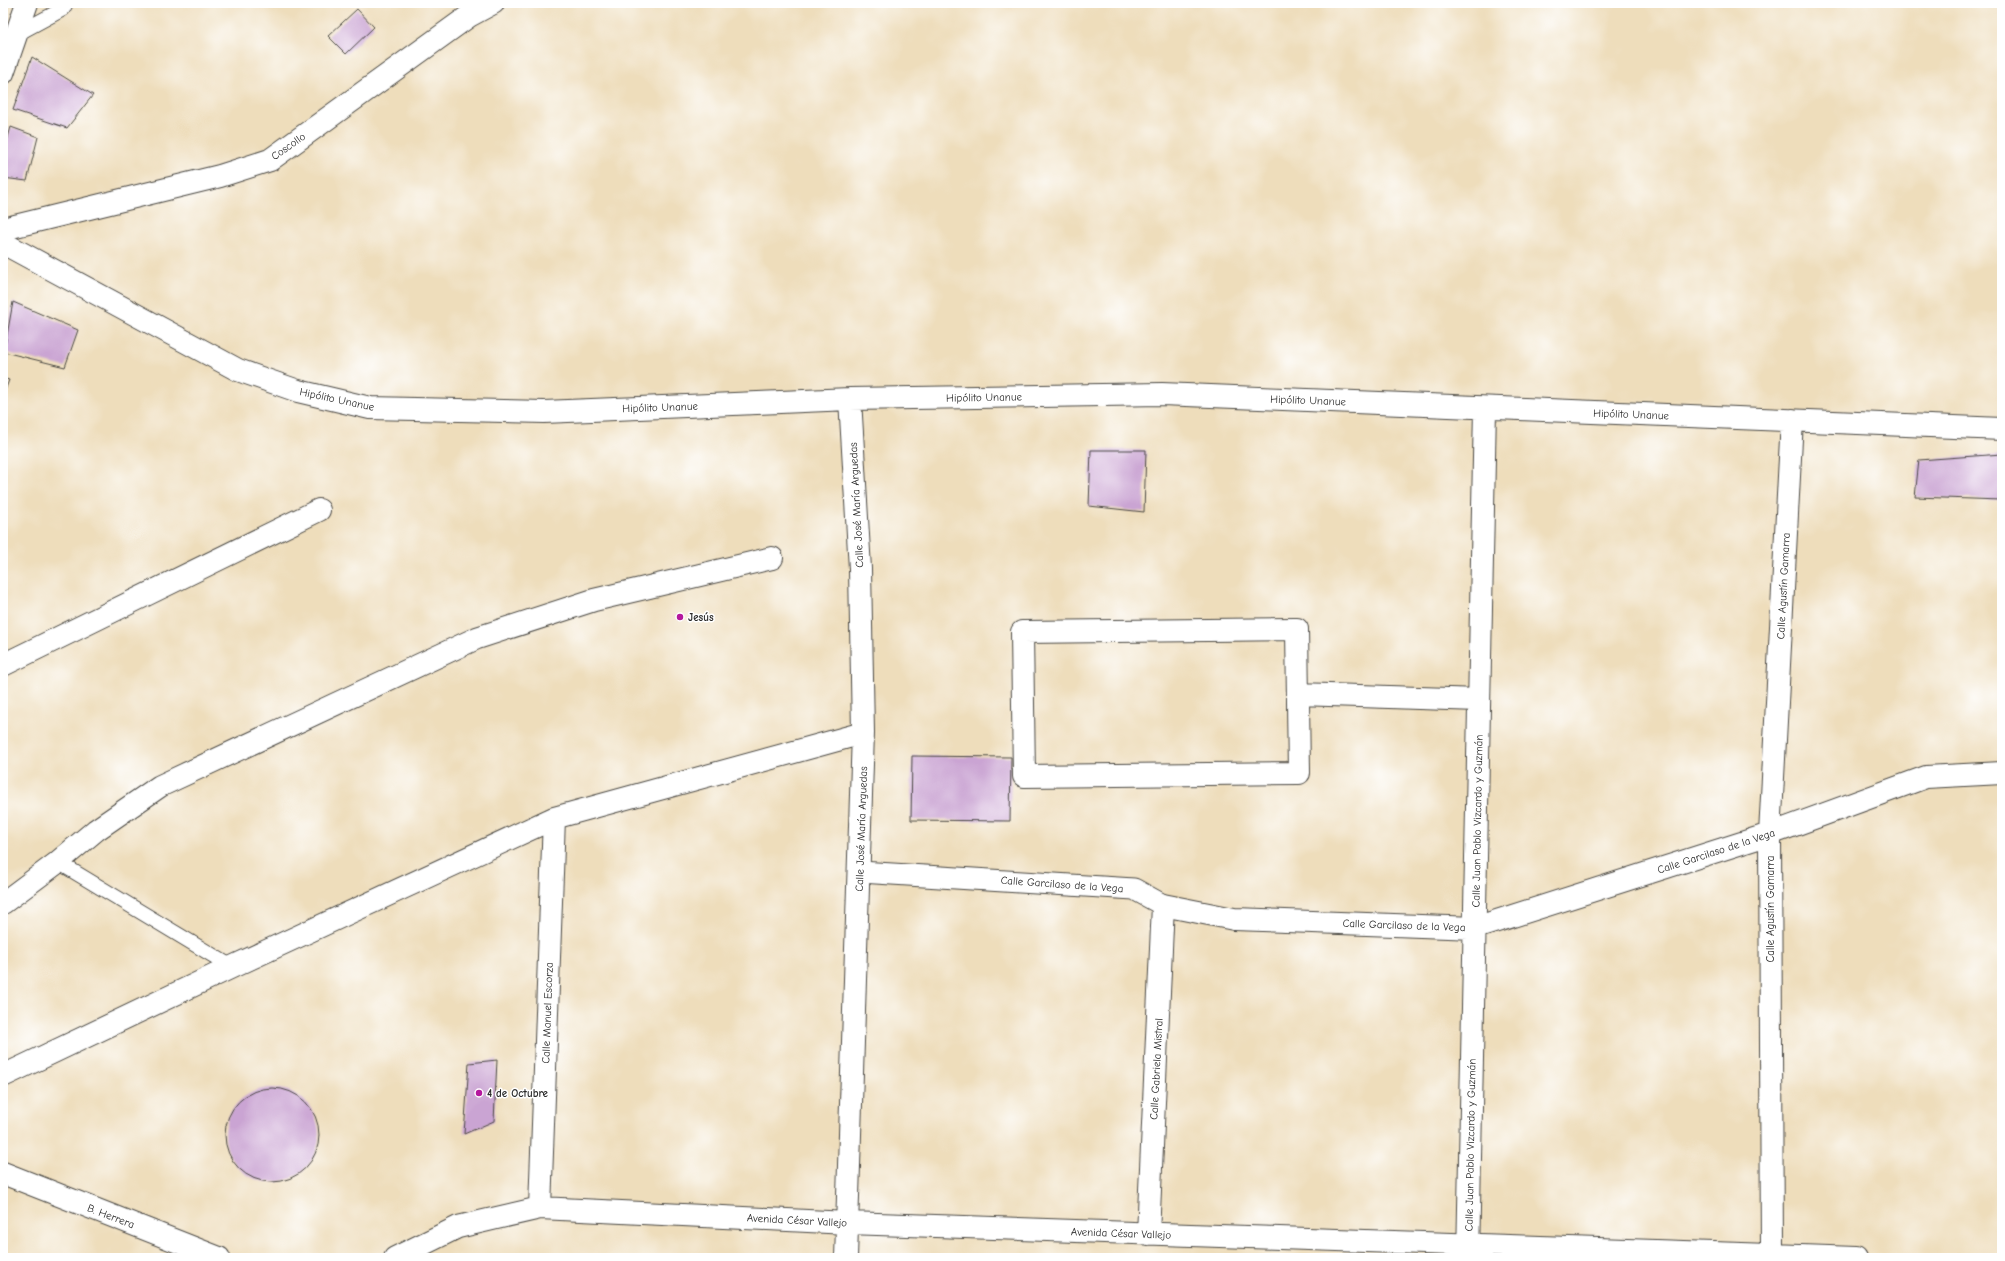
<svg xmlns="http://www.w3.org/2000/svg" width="2005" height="1261" font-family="'Comic Neue',sans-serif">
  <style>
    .building { fill: #caa4d3 }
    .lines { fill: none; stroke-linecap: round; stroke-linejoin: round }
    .service-casing { stroke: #484641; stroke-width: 16 }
    .pedestrian-casing { stroke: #484641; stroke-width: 23 }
    .minor-casing { stroke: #484641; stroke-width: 24 }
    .primary-casing { stroke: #484641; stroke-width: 24 }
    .service { stroke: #fff; stroke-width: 14 }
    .pedestrian { stroke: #fff; stroke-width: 21 }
    .minor { stroke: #fff; stroke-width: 22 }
    .primary { stroke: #fff; stroke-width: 22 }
    .poi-dot { fill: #b5179e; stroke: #fff; stroke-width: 1.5 }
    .labels { text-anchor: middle; stroke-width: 3; stroke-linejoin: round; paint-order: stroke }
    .street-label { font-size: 11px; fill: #2b2b2b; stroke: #fff }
    .poi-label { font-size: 11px; font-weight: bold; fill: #2b2b2b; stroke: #fff; text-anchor: start }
  </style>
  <rect width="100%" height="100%" fill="#fff"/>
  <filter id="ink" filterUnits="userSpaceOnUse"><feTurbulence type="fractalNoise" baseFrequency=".025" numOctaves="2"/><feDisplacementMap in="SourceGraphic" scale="8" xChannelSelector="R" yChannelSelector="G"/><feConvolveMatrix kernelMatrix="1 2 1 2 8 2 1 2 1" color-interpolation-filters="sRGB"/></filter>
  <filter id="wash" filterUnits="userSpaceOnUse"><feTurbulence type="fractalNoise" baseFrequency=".012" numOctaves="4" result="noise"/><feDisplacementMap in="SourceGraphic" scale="16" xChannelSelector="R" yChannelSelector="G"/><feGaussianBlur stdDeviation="0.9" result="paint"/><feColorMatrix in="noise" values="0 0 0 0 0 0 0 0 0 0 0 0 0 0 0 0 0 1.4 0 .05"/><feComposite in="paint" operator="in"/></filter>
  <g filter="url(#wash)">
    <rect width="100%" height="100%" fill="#edb"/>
    <g id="blocks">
      <path class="building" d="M 357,9 L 374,27 L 346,54 L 328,36 Z
        M 32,57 L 93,95 L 67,128 L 13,110 Z
        M 11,127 L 38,137 L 27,181 L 3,178 L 3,155 Z
        M 13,302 L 78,330 L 65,367 L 4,352 Z
        M 3,378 L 9,380 L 3,396 Z
        M 1091,450 L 1146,450 L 1144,512 L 1089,506 Z
        M 2002,454 L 2001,500 L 1915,497 L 1919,460 Z
        M 912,756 L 1011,757 L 1010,821 L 911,820 Z
        M 497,1060 L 494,1121 L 464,1134 L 469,1063 Z
        M225 1135a47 47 0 1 1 94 0a47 47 0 1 1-94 0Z"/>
    </g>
  </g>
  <g filter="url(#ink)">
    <use href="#blocks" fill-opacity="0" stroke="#484641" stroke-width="1"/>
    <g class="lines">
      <g class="service-casing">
        <path id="service" d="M 15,35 L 63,9 L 66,3
          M 58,862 L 232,967"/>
      </g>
      <g class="pedestrian-casing">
        <path id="pedestrian" d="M 860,872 L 1134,889 L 1163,905"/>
      </g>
      <g class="minor-casing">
        <path id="minor" d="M 3,229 L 220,176 L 270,160 L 469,16 L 493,3
          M 3,243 L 238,370 L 298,391 L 370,408 L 544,412 L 850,399 L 1162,394 L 2002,429
          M 1297,629 L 1299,773 L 1024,776 L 1022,632 Z
          M 3,665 L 319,510
          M 1299,694 L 1479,700
          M 3,903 L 58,862 L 96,830 L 160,786 L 477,638 L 594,600 L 772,558
          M 3,1076 L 232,967 L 554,818 L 863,733
          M 3,1173 L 219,1258
          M 540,1208 L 554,818
          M 1148,1234 L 1163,905 L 1234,919 L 1475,928 L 1770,834 L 1926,777 L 2002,773
          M 1772,1255 L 1770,834 L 1792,420
          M 395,1258 L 458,1227 L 540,1208 L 848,1223 L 1856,1258
          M 846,1258 L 863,733 L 860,569 L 850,399
          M 1468,1258 L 1485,408"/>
      </g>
      <g class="primary-casing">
        <path id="primary" d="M 3,73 L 27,3"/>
      </g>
      <use href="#service" class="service"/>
      <use href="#pedestrian" class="pedestrian"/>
      <use href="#minor" class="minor"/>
      <use href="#primary" class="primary"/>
    </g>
  </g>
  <g class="poi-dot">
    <circle cx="680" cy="617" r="4"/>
    <circle cx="479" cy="1093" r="4"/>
  </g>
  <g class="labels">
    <g class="street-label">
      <text transform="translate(288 146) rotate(-35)" y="4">Coscollo</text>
      <text transform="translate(984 397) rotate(-1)" y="4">Hipólito Unanue</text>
      <text transform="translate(337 399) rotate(12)" y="4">Hipólito Unanue</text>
      <text transform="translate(1308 400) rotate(2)" y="4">Hipólito Unanue</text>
      <text transform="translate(660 407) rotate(-2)" y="4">Hipólito Unanue</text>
      <text transform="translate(1631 414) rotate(2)" y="4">Hipólito Unanue</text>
      <text transform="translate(856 505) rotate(-93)" y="4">Calle José María Arguedas</text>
      <text transform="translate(1783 586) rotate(-87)" y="4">Calle Agustín Gamarra</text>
      <text transform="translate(1477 821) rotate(-89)" y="4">Calle Juan Pablo Vizcardo y Guzmán</text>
      <text transform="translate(861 829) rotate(-88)" y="4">Calle José María Arguedas</text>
      <text transform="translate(1716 851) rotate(-18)" y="4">Calle Garcilaso de la Vega</text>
      <text transform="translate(1062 884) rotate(4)" y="4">Calle Garcilaso de la Vega</text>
      <text transform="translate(1770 909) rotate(-90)" y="4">Calle Agustín Gamarra</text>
      <text transform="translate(1404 925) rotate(2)" y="4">Calle Garcilaso de la Vega</text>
      <text transform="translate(547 1013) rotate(-88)" y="4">Calle Manuel Escorza</text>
      <text transform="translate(1156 1069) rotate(-87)" y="4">Calle Gabriela Mistral</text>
      <text transform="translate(1470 1145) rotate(-89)" y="4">Calle Juan Pablo Vizcardo y Guzmán</text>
      <text transform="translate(111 1216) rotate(21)" y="4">B. Herrera</text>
      <text transform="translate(797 1220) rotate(3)" y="4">Avenida César Vallejo</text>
      <text transform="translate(1121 1233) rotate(2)" y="4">Avenida César Vallejo</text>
    </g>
    <g class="poi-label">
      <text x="688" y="621">Jesús</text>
      <text x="487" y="1097">4 de Octubre</text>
    </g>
  </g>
  <rect width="2005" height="1261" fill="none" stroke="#fff" stroke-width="16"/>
</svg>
